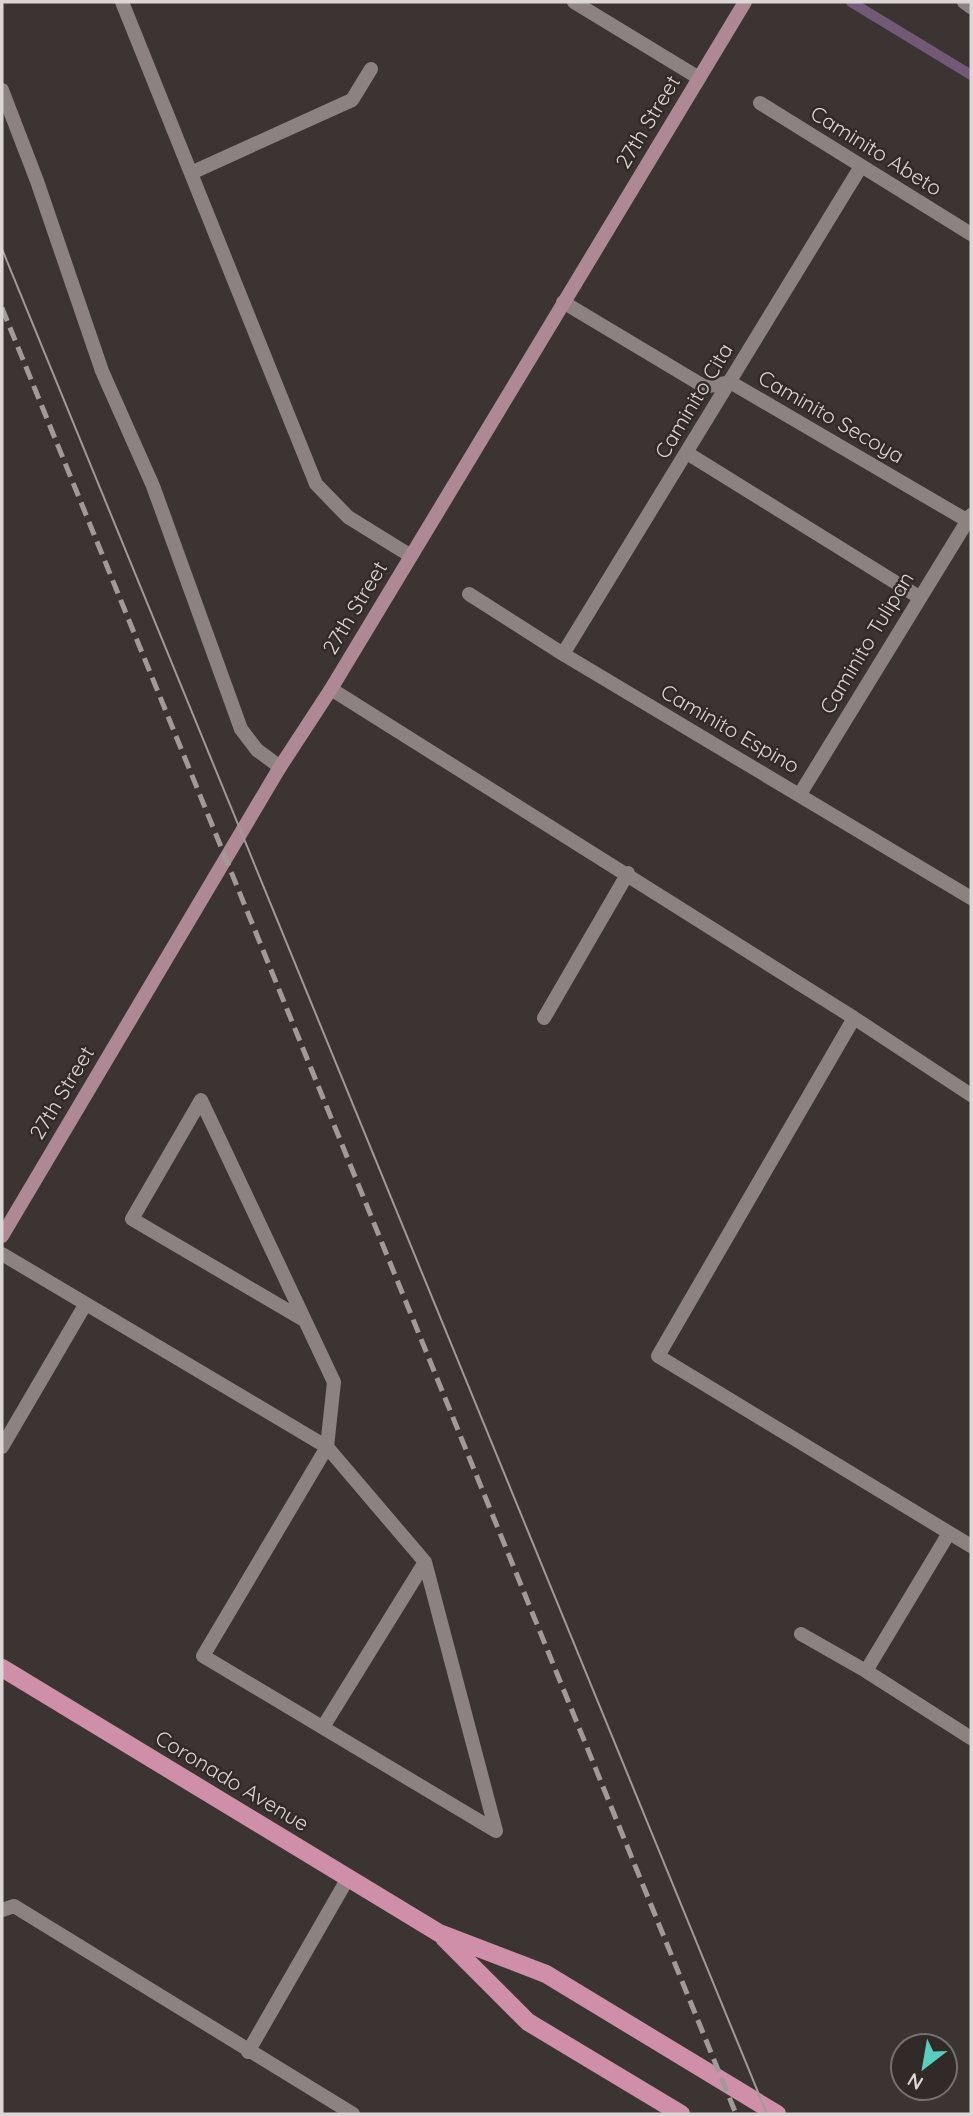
<svg xmlns="http://www.w3.org/2000/svg" width="973" height="2116" font-family="Quicksand,sans-serif">
  <style>
    .lines { fill: none; stroke-linecap: round; stroke-linejoin: round }
    .stream { stroke: #725a76; stroke-width: 10 }
    .lane { stroke: #8c8281; stroke-width: 14 }
    .street { stroke: #8c8281; stroke-width: 14 }
    .secondary { stroke: #ae8995; stroke-width: 14 }
    .primary { stroke: #cf8fa9; stroke-width: 18 }
    .tram { stroke: #a09a99; stroke-width: 2 }
    .rail { stroke: #a09a99; stroke-width: 5; stroke-dasharray: 14 7; stroke-linecap: butt }
    .labels { text-anchor: middle; stroke-width: 5; stroke-linejoin: round; paint-order: stroke }
    .street-label { font-size: 21px; fill: #dcd7d6; stroke: #322a29 }
  </style>
  <rect width="100%" height="100%" fill="#3c3433"/>
  <g class="lines">
    <path class="stream" d="M 851,2 L 971,75"/>
    <path class="lane" d="M 2,90 L 37,181 L 102,371 L 153,486 L 241,729 L 257,750 L 280,767
      M 687,453 L 919,597
      M 331,689 L 854,1018 L 658,1356 L 971,1546
      M 544,1018 L 628,873
      M 854,1018 L 971,1095
      M 2,1254 L 327,1447 L 425,1562 L 496,1831 L 203,1656 L 327,1447 L 334,1382 L 201,1100 L 132,1219 L 304,1320
      M 2,1447 L 85,1305
      M 801,1634 L 866,1671 L 971,1738
      M 866,1671 L 949,1533
      M 323,1727 L 425,1562"/>
    <path class="street" d="M 122,2 L 316,484 L 348,517 L 411,556
      M 574,2 L 699,78
      M 964,2 L 971,7
      M 760,103 L 971,234
      M 191,173 L 352,100 L 371,69
      M 563,302 L 705,387 L 730,382 L 968,521
      M 469,594 L 563,654 L 971,898
      M 563,654 L 860,168
      M 800,794 L 971,515
      M 2,1910 L 14,1906 L 353,2114
      M 248,2052 L 348,1878"/>
    <path class="secondary" d="M 2,1236 L 280,767 L 331,689 L 745,2"/>
    <path class="primary" d="M 2,1668 L 439,1933 L 546,1974 L 777,2114
      M 444,1938 L 528,2022 L 681,2114"/>
    <path class="tram" d="M 2,249 L 767,2114"/>
    <path class="rail" d="M 2,308 L 736,2114"/>
  </g>
  <g class="labels">
    <g class="street-label">
      <text transform="translate(648 122) rotate(-59)" y="7">27th Street</text>
      <text transform="translate(876 151) rotate(32)" y="7">Caminito Abeto</text>
      <text transform="translate(694 401) rotate(-59)" y="7">Caminito Cita</text>
      <text transform="translate(831 417) rotate(30)" y="7">Caminito Secoya</text>
      <text transform="translate(355 608) rotate(-59)" y="7">27th Street</text>
      <text transform="translate(867 643) rotate(-59)" y="7">Caminito Tulipan</text>
      <text transform="translate(730 729) rotate(30)" y="7">Caminito Espino</text>
      <text transform="translate(62 1093) rotate(-59)" y="7">27th Street</text>
      <text transform="translate(232 1781) rotate(31)" y="7">Coronado Avenue</text>
    </g>
  </g>
  <rect width="973" height="2116" fill="none" stroke="#dcd7d6" stroke-width="7"/>
  <g transform="translate(924 2067) rotate(211)"><circle r="33" fill="#322a29" stroke="#766f6e" stroke-width="2"/>
  <path d="M0-5L12 26L0 18L-12 26Z" fill="#59cebe"/>
  <text y="-10" font-size="19" font-weight="bold" text-anchor="middle" fill="#dcd7d6">N</text>
  </g>
</svg>
